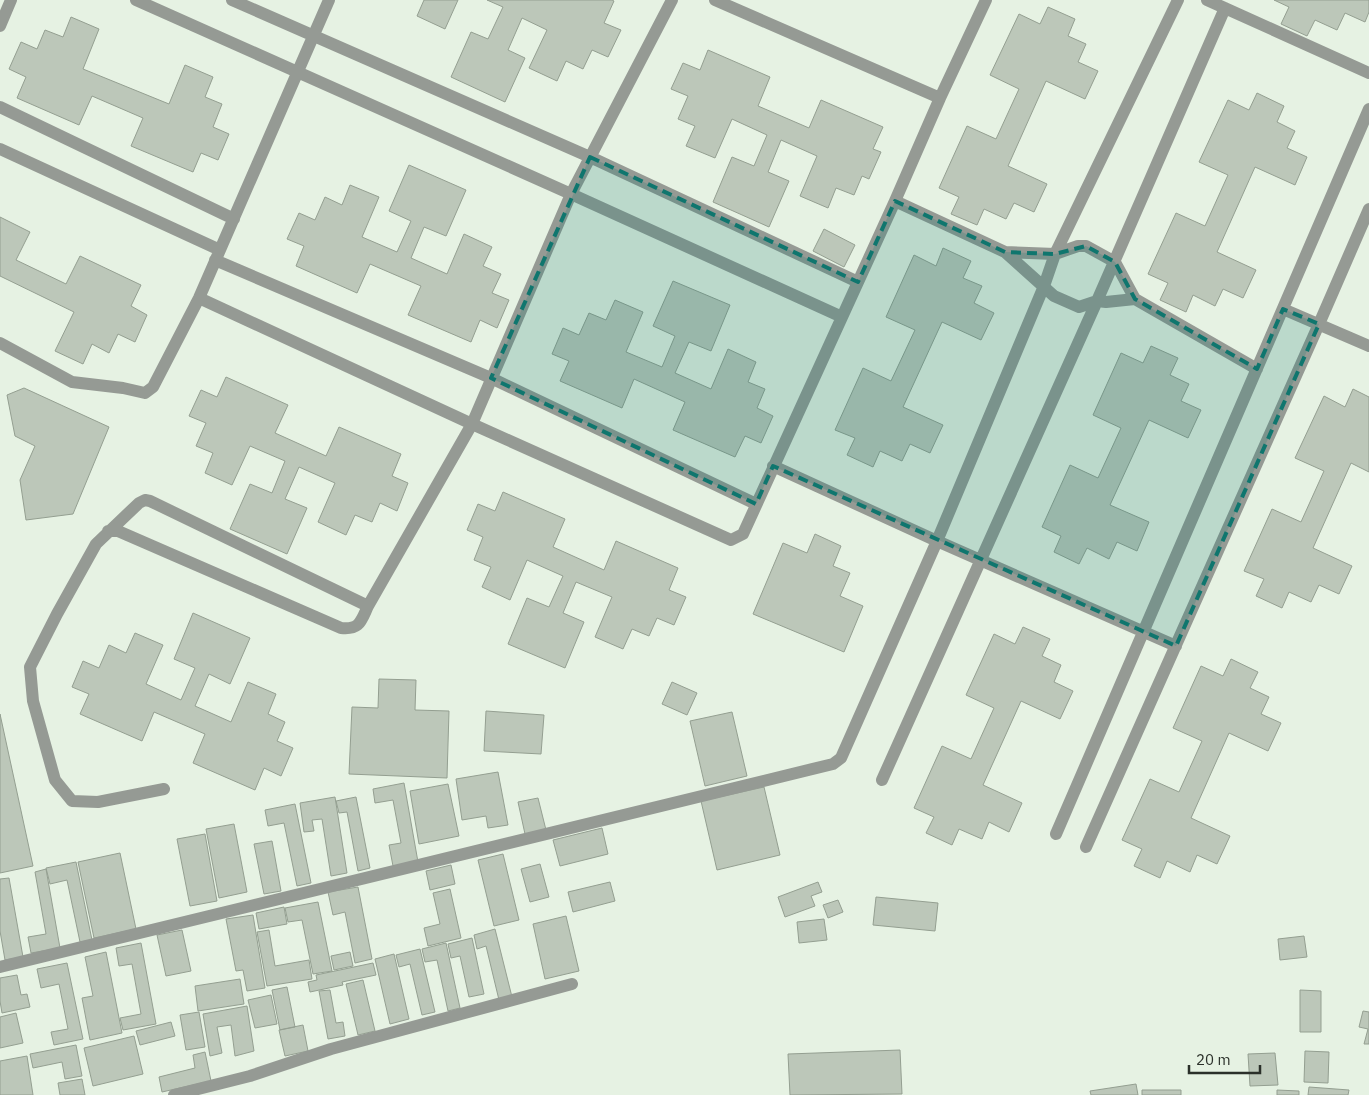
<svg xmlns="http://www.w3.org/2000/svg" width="1369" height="1095" font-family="'IBM Plex Sans',sans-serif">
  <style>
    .building { fill: #bcc7b9; stroke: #949f91 }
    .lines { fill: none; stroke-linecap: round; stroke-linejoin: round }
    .street { stroke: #959a94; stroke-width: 12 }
    .marked { fill: #0f766e; fill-opacity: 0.2; stroke: #0f766e; stroke-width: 4; stroke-dasharray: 10 6; stroke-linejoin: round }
  </style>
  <rect width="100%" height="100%" fill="#e6f2e3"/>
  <path class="building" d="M 424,0 L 458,0 L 445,29 L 417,16 Z
    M 487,0 L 612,0 L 614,1 L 604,23 L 621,30 L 608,57 L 592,50 L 583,69 L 566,61 L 557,81 L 529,68 L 547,30 L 522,18 L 508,50 L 525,58 L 505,102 L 451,77 L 471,32 L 488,39 L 503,7 Z
    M 1274,0 L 1369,0 L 1369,12 L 1365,22 L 1345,13 L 1337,30 L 1315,20 L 1307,36 L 1281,24 L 1289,7 Z
    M 1048,7 L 1075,19 L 1068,36 L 1086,44 L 1078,62 L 1098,71 L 1085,99 L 1046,81 L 1008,166 L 1047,184 L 1034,212 L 1014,203 L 1006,219 L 984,209 L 977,225 L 951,214 L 959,197 L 939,188 L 967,126 L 996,139 L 1019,89 L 990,75 L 1019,14 L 1040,24 Z
    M 71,17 L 99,29 L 83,69 L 169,104 L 185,65 L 213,77 L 205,97 L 222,104 L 213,127 L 229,134 L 218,160 L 201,153 L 193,172 L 131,146 L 143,118 L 92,96 L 79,125 L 17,98 L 26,77 L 9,69 L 21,42 L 37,49 L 45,30 L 63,37 Z
    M 708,50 L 770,77 L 758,106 L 809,128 L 821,100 L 883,127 L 873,149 L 881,152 L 869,179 L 862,176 L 854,195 L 836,188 L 828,208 L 800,196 L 817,156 L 781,140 L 768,172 L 789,181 L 769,227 L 713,202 L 732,157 L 754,166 L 767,135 L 732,119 L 715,158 L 686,146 L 695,126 L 678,119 L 688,96 L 671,89 L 683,63 L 700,70 Z
    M 1257,93 L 1284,106 L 1277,122 L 1295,131 L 1287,148 L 1307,157 L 1295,185 L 1255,167 L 1217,252 L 1256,270 L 1243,298 L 1223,289 L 1215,306 L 1193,295 L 1186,312 L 1160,300 L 1168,283 L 1148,274 L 1176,213 L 1205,226 L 1228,175 L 1199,162 L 1228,100 L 1249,110 Z
    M 409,165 L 466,190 L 446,236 L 424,227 L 411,258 L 447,274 L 464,234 L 492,247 L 483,266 L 501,274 L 492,293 L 509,300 L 497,328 L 480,320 L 471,342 L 408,315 L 421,286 L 370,264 L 357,293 L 296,266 L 304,246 L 287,239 L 299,213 L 315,220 L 325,197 L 342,205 L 350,185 L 379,197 L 362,237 L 397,252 L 411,221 L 389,211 Z
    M 0,217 L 30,232 L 16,260 L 66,284 L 80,256 L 141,285 L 131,306 L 147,315 L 135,342 L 118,334 L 109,353 L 92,344 L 83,364 L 55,351 L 74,312 L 0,276 Z
    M 824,229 L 855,245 L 844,267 L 813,251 Z
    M 943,248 L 971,261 L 963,278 L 982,286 L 974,303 L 994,313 L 981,340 L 942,322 L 903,407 L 943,425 L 930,453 L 910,444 L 902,461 L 880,451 L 873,467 L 847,455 L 855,438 L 835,430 L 863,368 L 891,381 L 915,330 L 886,317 L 914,255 L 936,266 Z
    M 673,281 L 730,305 L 711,351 L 689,342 L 675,373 L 711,389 L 728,349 L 756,362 L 748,382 L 765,389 L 757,408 L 773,416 L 761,443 L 745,436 L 735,457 L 673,430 L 685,402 L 634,379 L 622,408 L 560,381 L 569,361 L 552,354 L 563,328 L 579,335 L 589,313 L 606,320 L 615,300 L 643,312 L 626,352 L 662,367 L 675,336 L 653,326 Z
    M 1151,346 L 1178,358 L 1170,375 L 1189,384 L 1181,401 L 1201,410 L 1188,438 L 1149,420 L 1110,505 L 1149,522 L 1137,551 L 1117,542 L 1109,559 L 1087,548 L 1079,564 L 1054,552 L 1061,536 L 1042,527 L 1070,465 L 1098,478 L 1121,428 L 1093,415 L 1121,353 L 1143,363 Z
    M 226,377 L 288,405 L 275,433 L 326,456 L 339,427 L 401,454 L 392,476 L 408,483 L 397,511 L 380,503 L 372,522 L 355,515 L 346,535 L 318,522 L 335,483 L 299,467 L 285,499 L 307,508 L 287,554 L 230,529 L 250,484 L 272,493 L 285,461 L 250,446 L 232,485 L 205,473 L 213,453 L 196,446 L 206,423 L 189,416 L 201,390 L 217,397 Z
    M 24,388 L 109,427 L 73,514 L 26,520 L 20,480 L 35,446 L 15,436 L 7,395 Z
    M 1353,389 L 1369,397 L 1369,472 L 1351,463 L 1313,548 L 1352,566 L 1339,594 L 1319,585 L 1311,602 L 1289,592 L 1282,608 L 1256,596 L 1264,579 L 1244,571 L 1272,509 L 1301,522 L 1324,471 L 1295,458 L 1324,396 L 1345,407 Z
    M 503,492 L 565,519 L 553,547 L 604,570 L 616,541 L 678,568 L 669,590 L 686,597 L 674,625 L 657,618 L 649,636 L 632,629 L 623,649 L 595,637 L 612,597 L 576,582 L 563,613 L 584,622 L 565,668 L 508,644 L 527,598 L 549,607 L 563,576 L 527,560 L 510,600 L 482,587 L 491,567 L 474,560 L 483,537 L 467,530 L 478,504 L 495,511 Z
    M 815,534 L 841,546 L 833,566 L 850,573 L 840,596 L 863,606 L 844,652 L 753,614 L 783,543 L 807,553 Z
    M 193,613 L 250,638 L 230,684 L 209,674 L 195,706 L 231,722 L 248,682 L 276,694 L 268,714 L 285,722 L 277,741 L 293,748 L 281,776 L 264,768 L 255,790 L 193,763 L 205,734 L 154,712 L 142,741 L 80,714 L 89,694 L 72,687 L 83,661 L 99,668 L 109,645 L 126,653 L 135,633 L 163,645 L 146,684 L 181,700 L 195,668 L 174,659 Z
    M 1023,627 L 1050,639 L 1042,656 L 1061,665 L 1054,682 L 1073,691 L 1060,719 L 1021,701 L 983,785 L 1022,803 L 1009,832 L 989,822 L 982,839 L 959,829 L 952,845 L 926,833 L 934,817 L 914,808 L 942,746 L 971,759 L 994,708 L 966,695 L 994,634 L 1015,644 Z
    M 1231,659 L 1258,672 L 1250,688 L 1269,697 L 1261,714 L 1281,723 L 1268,751 L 1229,733 L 1191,818 L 1230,836 L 1217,864 L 1197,855 L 1190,872 L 1167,861 L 1160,878 L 1134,866 L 1142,849 L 1122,840 L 1150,779 L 1179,792 L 1202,741 L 1173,728 L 1201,666 L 1223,676 Z
    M 379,679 L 416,680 L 415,710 L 449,711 L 447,778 L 349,774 L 352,707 L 378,708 Z
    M 672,682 L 697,693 L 687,715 L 662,704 Z
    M 486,711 L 544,715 L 541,754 L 484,751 Z
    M 732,712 L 747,776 L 705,786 L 690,721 Z
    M 0,714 L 33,866 L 0,873 Z
    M 498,772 L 508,825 L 488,828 L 486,816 L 462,820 L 456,779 Z
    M 404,783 L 418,862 L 393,866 L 389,845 L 401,843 L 393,800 L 375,803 L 373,789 Z
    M 448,784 L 459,836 L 419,844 L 410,791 Z
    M 764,787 L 780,855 L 717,870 L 701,801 Z
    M 335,797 L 347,873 L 331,876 L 322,819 L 312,820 L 314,831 L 304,832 L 300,803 Z
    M 356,797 L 370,868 L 358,871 L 347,812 L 339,813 L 336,801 Z
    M 538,798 L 546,830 L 525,834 L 518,802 Z
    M 295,804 L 311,883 L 297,886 L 284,823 L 268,826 L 265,810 Z
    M 234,824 L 247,892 L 219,898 L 206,829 Z
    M 602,828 L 608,854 L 560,866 L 553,840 Z
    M 205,834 L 217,901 L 190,906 L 177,839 Z
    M 272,841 L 281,891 L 264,894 L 254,844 Z
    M 120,853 L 136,929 L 94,938 L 78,862 Z
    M 503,854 L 519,920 L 494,926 L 478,860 Z
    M 76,862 L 92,940 L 80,942 L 67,880 L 50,884 L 46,868 Z
    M 540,864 L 549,897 L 530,902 L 521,869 Z
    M 451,865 L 455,884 L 430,890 L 426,871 Z
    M 46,869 L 60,948 L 31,953 L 28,937 L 46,934 L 35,872 Z
    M 9,878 L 23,957 L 5,960 L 0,931 L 0,879 Z
    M 610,882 L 615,901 L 573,912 L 568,892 Z
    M 818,882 L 822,892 L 811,896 L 815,906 L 785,917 L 778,897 Z
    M 358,887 L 372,959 L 355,963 L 345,912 L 333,915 L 328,892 Z
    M 450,889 L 461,938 L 428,946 L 424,928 L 440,924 L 433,893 Z
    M 876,897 L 938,903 L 935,931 L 873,925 Z
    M 838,900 L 843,912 L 828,918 L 823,905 Z
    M 318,902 L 332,971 L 313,974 L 302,920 L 288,922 L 285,908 Z
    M 284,907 L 287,924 L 259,929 L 256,913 Z
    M 253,915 L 265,988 L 247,991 L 243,970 L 236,971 L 226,919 Z
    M 566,916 L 579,971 L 545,979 L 533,924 Z
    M 824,919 L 827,940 L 799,943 L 797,922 Z
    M 495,929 L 512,997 L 499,1000 L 486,946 L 477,949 L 474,935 Z
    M 182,930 L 191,971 L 166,976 L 157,935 Z
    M 269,930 L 275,966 L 309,960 L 312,979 L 267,986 L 257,932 Z
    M 1304,936 L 1307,957 L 1280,960 L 1278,939 Z
    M 472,938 L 484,994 L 469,997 L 460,956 L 451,958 L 448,944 Z
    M 141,943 L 156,1024 L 123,1030 L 120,1018 L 141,1014 L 132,964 L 119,966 L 116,948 Z
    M 446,943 L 460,1008 L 448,1011 L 437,960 L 425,962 L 422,949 Z
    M 420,949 L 435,1012 L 422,1015 L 410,964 L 399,967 L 396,955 Z
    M 106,952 L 122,1033 L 90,1040 L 82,998 L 93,996 L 85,957 Z
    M 350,952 L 353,966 L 334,970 L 331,956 Z
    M 394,954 L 409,1019 L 390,1024 L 375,959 Z
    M 67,963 L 83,1039 L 54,1045 L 51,1032 L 68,1029 L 59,984 L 41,988 L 37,969 Z
    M 373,963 L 376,975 L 342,982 L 343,985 L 310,992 L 308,982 L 317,980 L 316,975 Z
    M 17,975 L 21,995 L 27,994 L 30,1007 L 2,1013 L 0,1001 L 0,978 Z
    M 240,979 L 244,1004 L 198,1011 L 195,986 Z
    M 363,980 L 375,1031 L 358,1035 L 346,984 Z
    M 287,987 L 295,1027 L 280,1030 L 272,990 Z
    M 330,990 L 336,1023 L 343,1022 L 345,1036 L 328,1039 L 319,991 Z
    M 1300,990 L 1321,991 L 1321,1032 L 1300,1032 Z
    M 271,995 L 277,1024 L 255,1028 L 248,1000 Z
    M 247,1006 L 254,1051 L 235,1056 L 231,1025 L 217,1027 L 222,1053 L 210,1056 L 203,1014 Z
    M 1363,1011 L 1369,1012 L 1369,1044 L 1364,1044 L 1368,1029 L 1359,1027 Z
    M 199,1012 L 205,1047 L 186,1050 L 180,1015 Z
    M 16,1013 L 23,1043 L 0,1048 L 0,1017 Z
    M 171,1022 L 175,1036 L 140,1045 L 136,1031 Z
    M 303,1025 L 308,1051 L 285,1056 L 279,1030 Z
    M 134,1036 L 143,1074 L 93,1086 L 84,1048 Z
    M 76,1045 L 82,1076 L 65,1079 L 62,1062 L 33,1068 L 30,1054 Z
    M 900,1050 L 902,1094 L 790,1095 L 788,1054 Z
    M 1305,1051 L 1329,1052 L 1328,1083 L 1304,1082 Z
    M 205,1052 L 211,1081 L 162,1092 L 159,1077 L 195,1068 L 193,1055 Z
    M 1275,1053 L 1278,1085 L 1250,1086 L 1248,1054 Z
    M 27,1056 L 33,1095 L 0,1095 L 0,1061 Z
    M 82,1079 L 85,1095 L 60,1095 L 58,1083 Z
    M 1136,1084 L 1138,1095 L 1091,1095 L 1090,1091 Z
    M 1309,1087 L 1349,1090 L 1348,1095 L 1308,1095 Z
    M 1142,1090 L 1181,1090 L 1181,1095 L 1142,1095 Z
    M 1277,1090 L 1299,1091 L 1299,1095 L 1277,1095 Z"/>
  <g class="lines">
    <path class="street" d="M 136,0 L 571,194 L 842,317
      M 232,0 L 590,157 L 858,282
      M 715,0 L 940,98
      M 1207,0 L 1369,73
      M 0,26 L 11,0
      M 0,107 L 234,219
      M 0,149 L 220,250
      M 895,201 L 1005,252 L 1054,296 L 1079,307 L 1097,301 L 1106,302 L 1135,299
      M 1005,252 L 1055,254 L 1078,246 L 1086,246 L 1115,262 L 1135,299 L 1257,369
      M 215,260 L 491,378 L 756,504
      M 199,298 L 472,424 L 731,540 L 743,534 L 895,201 L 940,98 L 986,0
      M 1283,309 L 1369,346
      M 0,343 L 72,382 L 123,388 L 145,393 L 153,387 L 199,298 L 329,0
      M 773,466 L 937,541 L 1176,646
      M 108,531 L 118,531 L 341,628 C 360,630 361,621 368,606 L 472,424 L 571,194 L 672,0
      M 882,780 L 1097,301 L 1225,8
      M 164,789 L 98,802 L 72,801 L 55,780 L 33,701 L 30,667 L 57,614 L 96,544 L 139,503 L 145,500 L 150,501 L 368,606
      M 1056,834 L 1369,109
      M 1086,847 L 1319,324 L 1369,209
      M 0,967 L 833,764 L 841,758 L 937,541 L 1044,286 L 1055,254 L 1178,0
      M 174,1095 L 250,1076 L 331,1049 L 572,984"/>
  </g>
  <path class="marked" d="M 590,157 L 858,282 L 895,201 L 1005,252 L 1055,254 L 1086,246 L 1115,262 L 1135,299 L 1257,369 L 1283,309 L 1319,324 L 1176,646 L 773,466 L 756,504 L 491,378 Z"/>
  <path d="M1189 1065v8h71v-8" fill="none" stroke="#2b302a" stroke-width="2.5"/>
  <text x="1196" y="1065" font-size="15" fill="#2b302a" stroke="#e6f2e3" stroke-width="4" paint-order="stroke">20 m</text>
</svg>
